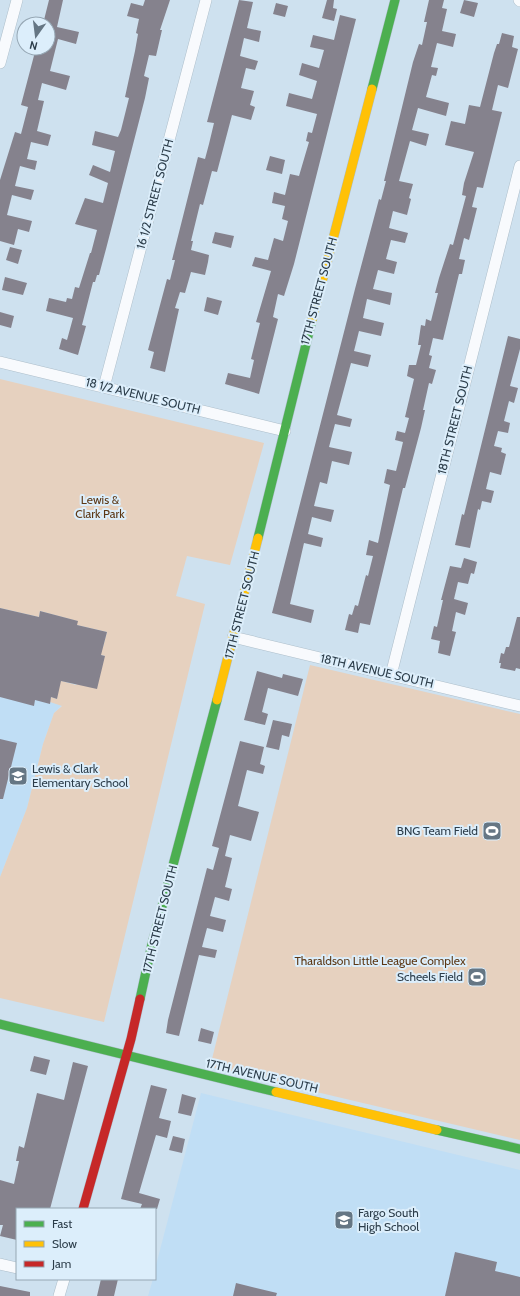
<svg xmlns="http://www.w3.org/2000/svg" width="520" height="1296" font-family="Cabin,sans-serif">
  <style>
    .built { fill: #c0def5 }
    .green { fill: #e6d1bf }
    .building { fill: #85828d }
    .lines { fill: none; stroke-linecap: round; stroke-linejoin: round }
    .street-casing { stroke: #adbeca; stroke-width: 12 }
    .fast-casing { stroke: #adbeca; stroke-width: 10 }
    .slow-casing { stroke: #adbeca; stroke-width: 10 }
    .jam-casing { stroke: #adbeca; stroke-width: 10 }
    .street { stroke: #f8fafd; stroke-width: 11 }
    .fast { stroke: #4caf50; stroke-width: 9 }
    .slow { stroke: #ffc107; stroke-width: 9 }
    .jam { stroke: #c62828; stroke-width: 9 }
    .labels { text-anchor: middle; stroke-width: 4; stroke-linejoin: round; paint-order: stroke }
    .street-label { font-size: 12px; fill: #2c3d4a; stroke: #dceefb }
    .park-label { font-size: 12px; fill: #5c3714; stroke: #dceefb }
    .poi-label { font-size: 12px; fill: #2c3d4a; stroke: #dceefb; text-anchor: start }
  </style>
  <rect width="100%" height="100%" fill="#cee1ef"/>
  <path class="built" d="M 0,689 L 62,705 L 54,713 L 43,744 L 27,808 L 0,877 Z
    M 201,1093 L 520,1170 L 520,1296 L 148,1296 L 153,1279 L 155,1279 L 155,1269 Z"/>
  <path class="green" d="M 0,379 L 264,443 L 230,565 L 187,556 L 176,596 L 205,604 L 104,1022 L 0,998 L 0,877 L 27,808 L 43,744 L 54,713 L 62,706 L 50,702 L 51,697 L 57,699 L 58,680 L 76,685 L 105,656 L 98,654 L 103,647 L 107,632 L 77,625 L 77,621 L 40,611 L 39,617 L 0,608 Z
    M 310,665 L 520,714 L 520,1140 L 210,1067 Z"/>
  <path class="building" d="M 49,0 L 63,0 L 57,27 L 79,32 L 76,44 L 58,39 L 50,71 L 70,76 L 66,90 L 42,83 L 38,100 L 44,101 L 37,131 L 51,135 L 48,146 L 31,142 L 27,159 L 37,161 L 35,170 L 20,166 L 15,186 L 34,190 L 31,200 L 12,195 L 7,215 L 32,221 L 29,232 L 18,229 L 14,245 L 0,241 L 0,180 L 15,132 L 21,134 L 28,107 L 21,105 L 36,48 L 48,48 L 48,24 L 43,24 Z
    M 145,0 L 170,0 L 160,30 L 162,30 L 156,56 L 149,55 L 144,76 L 149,78 L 145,98 L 106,249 L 99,275 L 97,275 L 95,282 L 93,282 L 82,325 L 86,326 L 78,355 L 59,349 L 62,338 L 67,340 L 73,318 L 46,311 L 49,298 L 66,302 L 67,298 L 72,299 L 75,287 L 79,288 L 90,253 L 91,253 L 97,230 L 75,224 L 85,198 L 103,203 L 108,183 L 89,175 L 93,165 L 110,172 L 115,151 L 92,145 L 95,131 L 118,137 L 121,130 L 129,98 L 125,97 L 135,51 L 138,34 L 136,33 L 139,19 L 127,16 L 131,3 L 143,6 Z
    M 239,0 L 253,2 L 247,28 L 261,31 L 259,42 L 244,38 L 240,56 L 258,61 L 255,70 L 246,68 L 241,88 L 254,91 L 250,105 L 255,107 L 251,120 L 232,115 L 217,172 L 212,171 L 203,205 L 200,204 L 191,241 L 193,241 L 191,250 L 209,255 L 208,262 L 205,275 L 191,272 L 185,293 L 180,292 L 175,308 L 179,309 L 165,372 L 150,368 L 154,352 L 148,350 L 167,279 L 170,280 L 175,260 L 172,260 L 198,157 L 205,159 L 209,144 L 214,123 L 207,122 Z
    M 327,0 L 334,0 L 333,8 L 337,9 L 334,21 L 322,18 Z
    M 429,0 L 444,0 L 442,8 L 447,9 L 442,31 L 456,34 L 453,47 L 437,43 L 431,67 L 438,68 L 436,76 L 432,75 L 426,97 L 449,103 L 446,116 L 418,108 L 412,130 L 429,134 L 426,146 L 410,141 L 399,181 L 413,184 L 409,198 L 411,199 L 407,215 L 393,211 L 389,228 L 408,233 L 405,243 L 391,240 L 386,259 L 397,262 L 394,274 L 378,270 L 373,289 L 392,293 L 390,305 L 367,299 L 363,318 L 384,323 L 381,336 L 359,331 L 354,351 L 371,355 L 368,367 L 351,363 L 337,415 L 352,419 L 350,427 L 335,424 L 329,447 L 352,452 L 349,465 L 332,461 L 327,484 L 320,482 L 314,506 L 334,510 L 331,522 L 312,517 L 308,534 L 323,538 L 321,547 L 304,543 L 290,604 L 314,610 L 311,623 L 272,613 L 355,289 L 379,199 L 381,200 L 386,181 L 384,181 L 413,62 L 419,44 L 422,45 L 427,22 L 424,22 Z
    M 464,0 L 478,3 L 474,17 L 460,13 Z
    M 276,3 L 288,6 L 285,17 L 273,14 Z
    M 340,15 L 356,19 L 294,264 L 284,296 L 278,294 L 273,317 L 278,319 L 259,394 L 225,384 L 228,373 L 250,378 L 254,360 L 251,359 L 260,323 L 256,322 L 271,271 L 252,266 L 255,257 L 268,260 L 274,238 L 283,241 L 288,221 L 282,219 L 285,206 L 272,203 L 274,192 L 285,195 L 290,174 L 299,176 L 309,142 L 306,141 L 308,132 L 312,133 L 317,114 L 286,106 L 289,93 L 312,99 L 317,81 L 299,75 L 302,63 L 319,68 L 324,50 L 310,47 L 313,35 L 334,40 Z
    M 502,33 L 514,36 L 512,47 L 518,49 L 508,88 L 498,85 L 492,110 L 502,112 L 483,188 L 477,187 L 472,207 L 477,208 L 469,240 L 464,238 L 459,259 L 465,260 L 462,274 L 459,274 L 443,340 L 433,338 L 429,355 L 432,356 L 429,368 L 436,370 L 432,384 L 429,383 L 423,410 L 425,410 L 421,428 L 405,488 L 403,488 L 370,625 L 360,623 L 358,633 L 345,630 L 349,614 L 352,615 L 355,605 L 358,606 L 366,575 L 368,576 L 373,556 L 366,555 L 369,540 L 378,543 L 390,485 L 384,483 L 387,469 L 396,471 L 400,455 L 403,442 L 395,440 L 397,431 L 405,433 L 409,418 L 405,417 L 414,379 L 407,376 L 409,365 L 416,365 L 421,345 L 418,345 L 421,325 L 425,326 L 426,319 L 431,321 L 438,293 L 435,293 L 439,278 L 450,244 L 453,245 L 466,196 L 462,195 L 464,183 L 474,152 L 445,145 L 451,121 L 465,124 L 469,105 L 480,107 L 494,53 L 497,44 L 499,44 Z
    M 270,156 L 285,160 L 282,174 L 266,170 Z
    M 215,232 L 234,236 L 231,248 L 212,243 Z
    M 10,247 L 22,250 L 18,264 L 6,260 Z
    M 5,277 L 27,283 L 23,295 L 2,290 Z
    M 207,297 L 222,301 L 218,315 L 204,311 Z
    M 0,312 L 14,316 L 11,328 L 0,325 Z
    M 508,336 L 520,339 L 520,349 L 510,386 L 518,388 L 514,403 L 509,401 L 504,421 L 510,423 L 508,433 L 498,431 L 494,446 L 502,448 L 501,452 L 506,454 L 501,475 L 490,472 L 486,489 L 494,491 L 491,503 L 482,501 L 480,510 L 478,509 L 470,548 L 455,545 L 462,514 L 464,515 Z
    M 464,558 L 477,562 L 474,574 L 471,573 L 468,584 L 458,582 L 454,599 L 468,603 L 465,615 L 456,612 L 452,631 L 456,632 L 450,656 L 438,653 L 440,641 L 431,639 L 434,626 L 437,627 L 443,600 L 441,600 L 450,566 L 461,568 Z
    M 0,608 L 39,617 L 40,611 L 78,621 L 77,625 L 107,632 L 101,655 L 105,656 L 97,689 L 61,681 L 57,699 L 51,697 L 50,704 L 35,700 L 34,706 L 0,697 Z
    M 517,617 L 520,617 L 520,669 L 516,668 L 515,671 L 500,668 L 501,663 L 499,663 L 501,653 L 504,654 L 506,647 L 509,647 Z
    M 257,671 L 282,678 L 283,674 L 303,679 L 298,696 L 268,688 L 262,712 L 268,714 L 265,725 L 244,720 Z
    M 273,720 L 292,724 L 289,737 L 282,735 L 279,750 L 266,747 Z
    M 0,739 L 17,743 L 3,799 L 0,799 Z
    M 240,741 L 264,747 L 260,764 L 265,766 L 263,774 L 247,770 L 238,806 L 259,812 L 251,841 L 230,835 L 225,856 L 232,858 L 225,887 L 232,889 L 229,901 L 215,897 L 210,916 L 226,920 L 223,932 L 207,928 L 202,947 L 217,950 L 215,958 L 199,955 L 179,1036 L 166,1033 L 168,1020 L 207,868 L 213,870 L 219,848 L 212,846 Z
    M 201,1028 L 214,1032 L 211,1044 L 198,1041 Z
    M 34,1056 L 50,1060 L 46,1075 L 30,1071 Z
    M 73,1062 L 88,1066 L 50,1209 L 17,1209 L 17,1240 L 0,1236 L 3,1225 L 0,1225 L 0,1180 L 14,1184 L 19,1161 L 16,1161 L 19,1146 L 24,1148 L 37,1093 L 64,1100 Z
    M 151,1085 L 167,1089 L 159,1118 L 171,1121 L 167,1138 L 156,1135 L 139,1193 L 160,1199 L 157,1209 L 140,1209 L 142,1204 L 121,1199 Z
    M 182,1094 L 196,1098 L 191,1116 L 178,1113 Z
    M 173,1136 L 185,1139 L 182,1153 L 169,1150 Z
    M 455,1252 L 497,1262 L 495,1271 L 520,1277 L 520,1296 L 445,1296 Z
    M 101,1279 L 118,1279 L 114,1296 L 97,1296 Z
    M 236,1283 L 277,1293 L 276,1296 L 233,1296 Z
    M 0,1286 L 30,1292 L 30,1296 L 0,1296 Z"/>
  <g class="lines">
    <g class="street-casing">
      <path id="street" d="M 519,0 L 520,1
        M 0,63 L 17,0
        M 0,362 L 285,431
        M 104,387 L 206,0
        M 233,637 L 520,706
        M 391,675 L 520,166
        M 0,1264 L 17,1268
        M 59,1296 L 64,1279"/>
    </g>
    <g class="fast-casing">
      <path id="fast" d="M 372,89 L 395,0
        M 258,538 L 312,320
        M 140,999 L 152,944 L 217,700
        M 0,1024 L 276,1092
        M 437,1130 L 520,1149"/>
    </g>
    <g class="slow-casing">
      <path id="slow" d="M 312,320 L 372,89
        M 217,700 L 258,538
        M 276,1092 L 437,1130"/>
    </g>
    <g class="jam-casing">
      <path id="jam" d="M 83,1209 L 131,1039 L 140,999"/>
    </g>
    <use href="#street" class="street"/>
    <use href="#fast" class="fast"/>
    <use href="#slow" class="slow"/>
    <use href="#jam" class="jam"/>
  </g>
  <defs>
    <g id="school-square" transform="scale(1)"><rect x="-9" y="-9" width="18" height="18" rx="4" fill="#657684" stroke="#dceefb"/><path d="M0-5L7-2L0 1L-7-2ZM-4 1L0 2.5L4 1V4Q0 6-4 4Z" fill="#fff"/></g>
    <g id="stadium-square" transform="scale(1)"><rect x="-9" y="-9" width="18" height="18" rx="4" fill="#657684" stroke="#dceefb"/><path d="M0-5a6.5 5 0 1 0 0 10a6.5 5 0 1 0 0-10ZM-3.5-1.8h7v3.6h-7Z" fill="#fff"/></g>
  </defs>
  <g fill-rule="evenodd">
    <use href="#school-square" x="18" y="776"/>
    <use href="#stadium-square" x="492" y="831"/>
    <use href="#stadium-square" x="477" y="977"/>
    <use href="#school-square" x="344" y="1220"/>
  </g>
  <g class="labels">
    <g class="street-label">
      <text transform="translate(155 194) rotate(-75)" y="4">16 1/2 STREET SOUTH</text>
      <text transform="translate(319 291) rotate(-75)" y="4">17TH STREET SOUTH</text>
      <text transform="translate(143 396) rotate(14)" y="4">18 1/2 AVENUE SOUTH</text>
      <text transform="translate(455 420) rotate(-76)" y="4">18TH STREET SOUTH</text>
      <text transform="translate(242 605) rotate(-76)" y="4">17TH STREET SOUTH</text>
      <text transform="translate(377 671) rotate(13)" y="4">18TH AVENUE SOUTH</text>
      <text transform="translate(160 919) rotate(-76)" y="4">17TH STREET SOUTH</text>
      <text transform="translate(262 1076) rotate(13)" y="4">17TH AVENUE SOUTH</text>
    </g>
    <g class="park-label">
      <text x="100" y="504">Lewis &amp;<tspan x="100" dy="14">Clark Park</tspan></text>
      <text x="380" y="965">Tharaldson Little League Complex</text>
    </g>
    <g class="poi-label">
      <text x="32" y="773">Lewis &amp; Clark<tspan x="32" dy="14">Elementary School</tspan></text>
      <text x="478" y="835" text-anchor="end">BNG Team Field</text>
      <text x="463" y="981" text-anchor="end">Scheels Field</text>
      <text x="358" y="1217">Fargo South<tspan x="358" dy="14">High School</tspan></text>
    </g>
  </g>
  <rect x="16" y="1208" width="140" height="72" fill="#dceefb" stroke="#96a7b4"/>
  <rect x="24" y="1221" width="20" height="6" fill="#4caf50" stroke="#96a7b4"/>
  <text x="52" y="1228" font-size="12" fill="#2c3d4a">Fast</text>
  <rect x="24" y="1241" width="20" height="6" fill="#ffc107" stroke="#96a7b4"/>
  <text x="52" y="1248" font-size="12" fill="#2c3d4a">Slow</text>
  <rect x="24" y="1261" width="20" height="6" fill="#c62828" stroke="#96a7b4"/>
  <text x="52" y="1268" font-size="12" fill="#2c3d4a">Jam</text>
  <g transform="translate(36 36) rotate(194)"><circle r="19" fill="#dceefb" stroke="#96a7b4"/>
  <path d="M0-3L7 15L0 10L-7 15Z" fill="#657684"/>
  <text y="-6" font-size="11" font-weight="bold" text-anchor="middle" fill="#2c3d4a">N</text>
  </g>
</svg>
